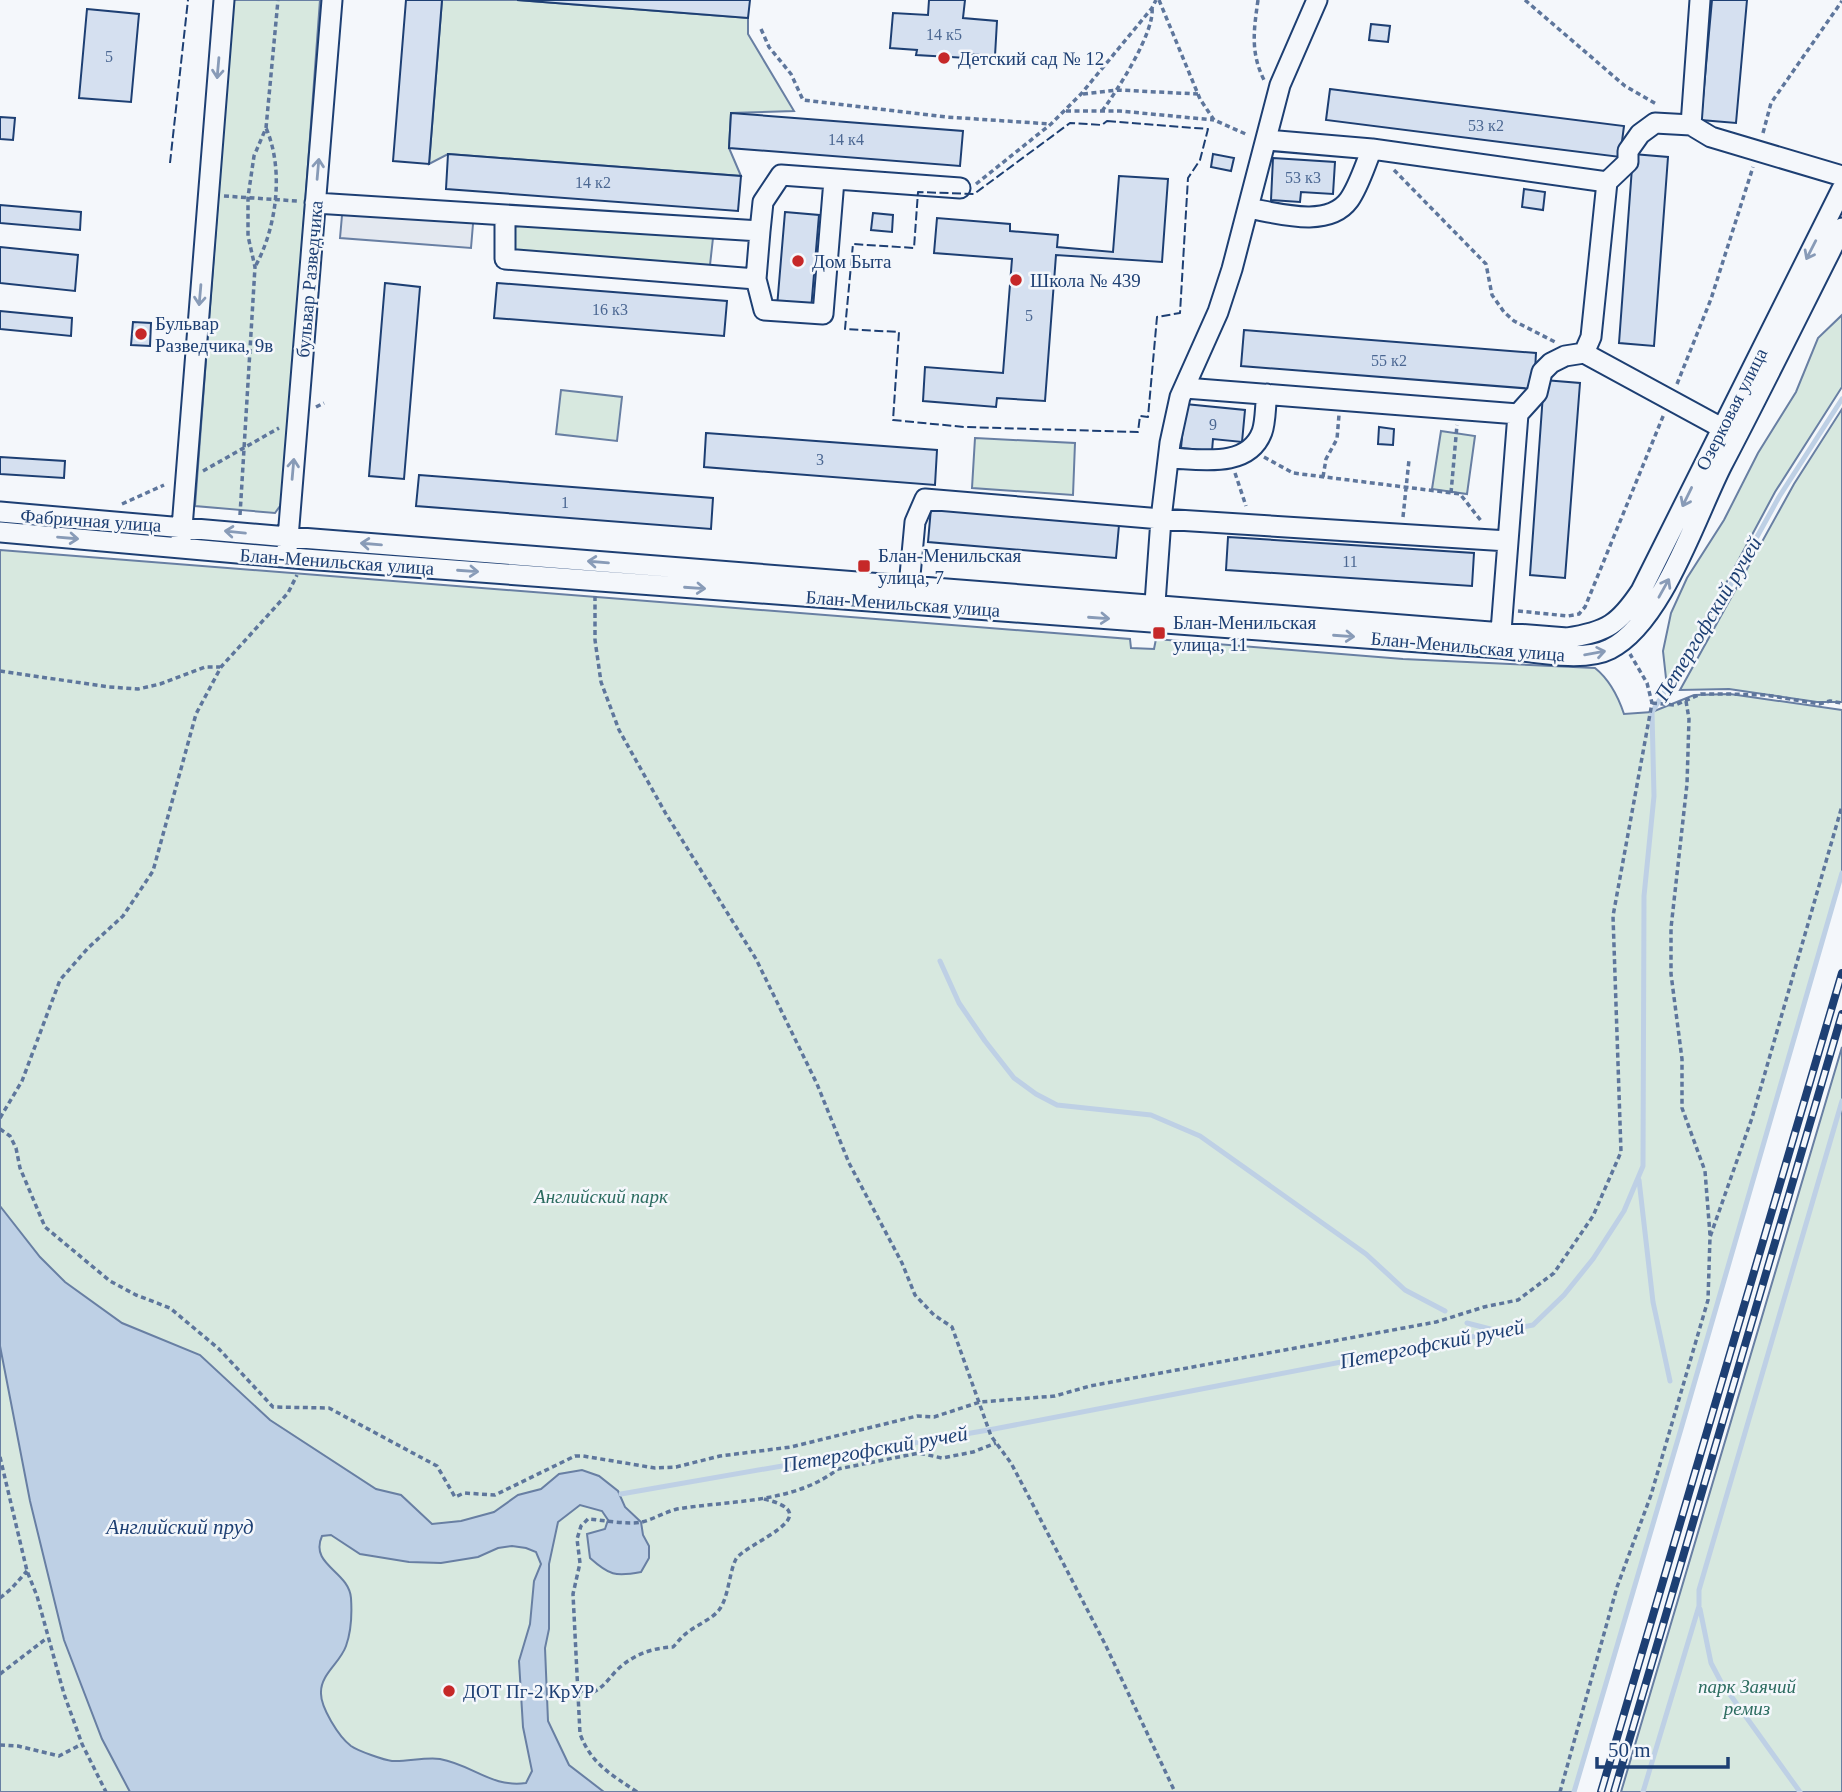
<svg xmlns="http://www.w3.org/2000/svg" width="1842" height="1792" font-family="Georgia,serif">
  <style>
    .green { fill: #d7e8df; stroke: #687fa3; stroke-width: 2 }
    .parking { fill: #e3e8f0; stroke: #687fa3; stroke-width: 2 }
    .water { fill: #bed0e5; stroke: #687fa3; stroke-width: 2; fill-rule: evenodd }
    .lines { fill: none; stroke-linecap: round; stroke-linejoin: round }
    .stream { stroke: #bed0e5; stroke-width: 5 }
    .building { fill: #d5e0f0; stroke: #1d3f73; stroke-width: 2 }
    .minor-casing { stroke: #1d3f73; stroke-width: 23 }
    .path { stroke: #5e769c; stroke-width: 3.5; stroke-dasharray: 5 3.5; stroke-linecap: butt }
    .minor { stroke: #f4f7fb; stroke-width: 19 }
    .rail-casing { stroke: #1d3f73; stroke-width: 8 }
    .rail { stroke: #f4f7fb; stroke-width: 5; stroke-dasharray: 16; stroke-linecap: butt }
    .fence { stroke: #1d3f73; stroke-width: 2; stroke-dasharray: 9 3.5; stroke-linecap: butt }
    .oneway { stroke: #889bb7 }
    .poi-dot { fill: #c62828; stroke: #f4f7fb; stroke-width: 2.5 }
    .labels { text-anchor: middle; stroke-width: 5; stroke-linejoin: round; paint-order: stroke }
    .number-label { font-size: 16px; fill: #4b6792 }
    .poi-label { font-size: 19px; fill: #1d3f73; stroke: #f4f7fb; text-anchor: start }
    .street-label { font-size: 19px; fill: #1d3f73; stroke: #f4f7fb }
    .park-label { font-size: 19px; font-style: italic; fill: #2c6c60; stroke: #f4f7fb }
    .water-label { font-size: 21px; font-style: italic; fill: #1d3f73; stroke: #f4f7fb }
  </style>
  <rect width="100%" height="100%" fill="#f4f7fb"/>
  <path class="green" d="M 233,0 L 320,0 L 284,493 L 280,506 L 275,513 L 195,506 Z
    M 442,0 L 517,0 L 748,18 L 748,34 L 794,111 L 731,113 L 729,148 L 741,176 L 448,154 L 429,164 Z
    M 505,215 L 714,229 L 709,274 L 505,259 Z
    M 1842,315 L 1842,387 L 1775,492 L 1672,684 L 1666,678 L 1663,651 L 1671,613 L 1687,578 L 1724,520 L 1758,453 L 1796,392 L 1818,338 Z
    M 561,390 L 622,397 L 617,441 L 556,434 Z
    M 1842,409 L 1842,702 L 1817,702 L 1729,689 L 1680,690 L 1794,484 Z
    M 1441,431 L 1475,436 L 1467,494 L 1432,489 Z
    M 975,438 L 1075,443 L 1073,495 L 972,488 Z
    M 0,550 L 1130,639 L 1131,648 L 1154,649 L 1156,639 L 1403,659 L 1595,668 C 1610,680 1618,696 1624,714 L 1652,712 L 1694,695 L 1730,694 L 1842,710 L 1842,873 L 1681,1429 L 1574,1792 L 0,1792 Z
    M 1842,1047 L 1842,1792 L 1621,1792 Z"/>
  <path class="parking" d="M 343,204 L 474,212 L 471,248 L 340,238 Z"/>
  <path class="water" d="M 0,1206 L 40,1257 L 65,1282 L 122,1323 L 200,1355 L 270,1420 L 376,1489 L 401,1495 L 432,1524 L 461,1521 L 494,1512 L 518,1495 L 541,1489 L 559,1474 L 582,1470 L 599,1476 L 618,1491 L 625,1507 L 641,1522 L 643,1535 L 649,1546 L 649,1558 L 641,1572 C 615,1577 609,1575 590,1558 L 587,1534 L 605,1529 L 608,1520 L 602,1511 L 580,1505 L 558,1522 L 549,1564 L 549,1629 L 545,1648 L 548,1721 L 569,1765 L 604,1792 L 130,1792 L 102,1739 L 64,1640 L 30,1501 L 0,1346 ZM 331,1535 L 360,1554 L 409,1562 L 441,1563 L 478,1557 L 498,1548 L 512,1546 L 526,1548 L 536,1552 L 541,1564 L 534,1581 L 530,1624 L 519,1661 L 523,1727 L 532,1771 L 526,1783 C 492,1788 473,1765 440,1759 C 424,1757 407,1762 392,1761 C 384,1760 358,1751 351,1746 C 339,1737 320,1707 321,1692 C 321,1674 340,1663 346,1646 C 351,1632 352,1613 351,1598 C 349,1571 309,1565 322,1536 Z"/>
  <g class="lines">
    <path class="stream" d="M 940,961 L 959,1003 L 985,1041 L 1014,1078 L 1036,1094 L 1057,1105 L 1151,1115 L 1200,1136 L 1366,1254 L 1405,1290 L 1445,1311
      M 1639,1180 L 1653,1302 L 1670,1381
      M 1467,1323 L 1494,1330
      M 621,1494 L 994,1429 L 1533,1325 L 1564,1295 L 1593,1259 L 1624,1211 L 1643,1166 L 1644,896 L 1654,796 L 1652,712 L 1726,593 L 1779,497 L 1842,399
      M 1700,1609 L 1711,1663 L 1721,1682 L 1800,1792
      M 1574,1792 L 1681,1429 L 1842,873
      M 1643,1792 L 1699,1606 L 1699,1590 L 1842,1101"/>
  </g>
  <path class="building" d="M 406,0 L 442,0 L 429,164 L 393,161 Z
    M 517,0 L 750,0 L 748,18 Z
    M 929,0 L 965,0 L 963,18 L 997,21 L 995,56 L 967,54 L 967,58 L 916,55 L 917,50 L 890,48 L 893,13 L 928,15 Z
    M 1712,0 L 1747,0 L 1736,123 L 1701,120 Z
    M 87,9 L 139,14 L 131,102 L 79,98 Z
    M 1371,24 L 1390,26 L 1388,42 L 1369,40 Z
    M 1330,89 L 1624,126 L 1620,157 L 1326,120 Z
    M 731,113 L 963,131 L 960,166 L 729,148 Z
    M 0,117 L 15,118 L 13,140 L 0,139 Z
    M 448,154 L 741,176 L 738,211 L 446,189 Z
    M 1213,154 L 1234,158 L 1231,171 L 1211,167 Z
    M 1633,154 L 1668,157 L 1654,346 L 1619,343 Z
    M 1273,158 L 1335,162 L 1333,194 L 1301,192 L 1300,202 L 1271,200 Z
    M 1119,176 L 1168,179 L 1162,262 L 1056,255 L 1045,401 L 997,398 L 996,407 L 923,401 L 925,367 L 1003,373 L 1012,259 L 934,253 L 937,218 L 1010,224 L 1010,231 L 1058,235 L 1057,247 L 1113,252 Z
    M 1524,189 L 1545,192 L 1543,210 L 1522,207 Z
    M 0,205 L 81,212 L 80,230 L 0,223 Z
    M 785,212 L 819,215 L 811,310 L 777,307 Z
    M 873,213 L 893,215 L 892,232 L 871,230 Z
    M 0,247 L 78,255 L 75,291 L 0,283 Z
    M 385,283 L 420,287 L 404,479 L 369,476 Z
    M 497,283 L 727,301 L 724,336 L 494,318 Z
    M 0,311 L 72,318 L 71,336 L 0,329 Z
    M 133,322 L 151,323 L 150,346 L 131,345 Z
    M 1244,330 L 1536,353 L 1534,389 L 1241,366 Z
    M 1544,380 L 1580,383 L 1565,578 L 1530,575 Z
    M 1185,404 L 1245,410 L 1242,442 L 1213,439 L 1212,451 L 1181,448 Z
    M 1379,427 L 1394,429 L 1393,445 L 1378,444 Z
    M 706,433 L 937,450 L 935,485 L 704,467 Z
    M 0,457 L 65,461 L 64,478 L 0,474 Z
    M 419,475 L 713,498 L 711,529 L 416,506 Z
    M 931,508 L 1119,525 L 1116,558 L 928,542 Z
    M 1228,537 L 1474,553 L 1472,586 L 1226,570 Z"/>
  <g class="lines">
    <g class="minor-casing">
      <path id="minor" d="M 1700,0 L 1691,125 L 1711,137 L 1842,176
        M 1266,140 L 1372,149 L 1607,182 L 1591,337 L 1584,353 L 1731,433
        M 1607,182 L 1628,162 L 1628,151 L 1640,134 L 1655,123 L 1691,125
        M 315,203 L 760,231 L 763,202 L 781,175 L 960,188
        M 1248,208 C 1277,213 1328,229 1349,200 C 1359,186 1365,165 1372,149
        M 505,215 L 505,259 L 756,279
        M 760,231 L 756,279 L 764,310 L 823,314 L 834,180
        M 1185,388 L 1518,414 L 1500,644
        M 1518,414 L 1537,393 L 1542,372 L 1551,363 L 1565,356 L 1584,353
        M 1169,458 C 1200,459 1248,469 1262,432 C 1266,421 1265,405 1267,394
        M 0,512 L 288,537 L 1567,638 C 1607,632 1619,624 1641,591 L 1842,189
        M 0,532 L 305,559 L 1500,648 C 1530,651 1583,663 1610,649 C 1662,623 1696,516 1722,465 C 1763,387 1802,307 1842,228
        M 181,540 L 224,0
        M 287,550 L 332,0
        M 908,597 L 915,522 L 925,499 L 1161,519 L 1508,541
        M 1154,617 L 1161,519 L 1170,443 L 1180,397 L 1218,312 L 1232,269 L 1280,85 L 1317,0"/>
    </g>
    <path class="path" d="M 1159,0 L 1200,99 L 1214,120 L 1248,135
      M 1258,0 C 1254,29 1250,52 1264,80
      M 1525,0 L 1625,86 L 1658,105
      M 761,29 L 769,47 L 791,74 L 803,100 L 946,117 L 1051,124
      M 1083,94 L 1118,90 L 1198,94
      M 1066,111 L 1120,111 L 1214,120
      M 1102,111 C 1117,91 1155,32 1152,8
      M 1763,133 L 1771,103 L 1842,1
      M 1394,170 L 1486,264 L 1492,295 L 1504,312 L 1514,321 L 1555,342
      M 976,184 L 1051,124 L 1081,94 L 1152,8 L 1156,0
      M 224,196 L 297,201
      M 256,265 C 277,226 284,169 266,128
      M 1677,384 L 1711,299 L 1753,167
      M 316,407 L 324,403
      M 1264,457 L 1293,473 L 1460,494 L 1482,522
      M 203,471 L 279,428
      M 1235,473 L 1246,506
      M 1323,477 L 1326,459 L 1337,439 L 1339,415
      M 1451,493 L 1457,425
      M 122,504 L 164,485
      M 240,515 L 255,267 L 248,236 L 248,197 L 254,156 L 266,128 L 278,0
      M 1403,517 L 1409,460
      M 595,596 L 595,640 L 601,682 L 619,730 L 666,814 L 756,959 L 817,1084 L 849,1163 L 902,1263 L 915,1295 L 934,1315 L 952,1327 L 991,1436 L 1011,1463 L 1031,1501 L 1105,1644 L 1175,1792
      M 1518,611 L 1568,616 L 1579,614 L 1585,607 L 1664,414
      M 0,671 L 109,687 L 138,689 L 160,684 L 205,667 L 220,667
      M 1686,701 L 1689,719 L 1687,784 L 1671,928 L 1671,974 L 1682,1059 L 1682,1108 L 1705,1171 L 1710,1235
      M 1652,703 L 1675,705 L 1701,694 L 1727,694 L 1766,695 L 1819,704 L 1830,701 L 1842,703
      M 0,1118 L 22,1081 L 60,980 L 88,948 L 123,916 L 153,871 L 196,714 L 221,667 L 288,593 L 297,575
      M 0,1129 L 10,1136 L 16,1148 L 20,1168 L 45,1227 L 110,1281 L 136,1295 L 170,1308 L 219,1349 L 273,1407 L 329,1408 L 437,1466 L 455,1497 L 464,1493 L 495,1495 L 575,1456 L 583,1456 L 655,1468 L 676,1467 L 720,1456 L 791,1447 L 917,1416 L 934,1417 L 980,1402 L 1055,1396 L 1090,1386 L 1436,1322 L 1484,1307 L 1518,1300 L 1554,1273 L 1593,1216 L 1621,1152 L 1613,916 L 1652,703 L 1647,683 L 1630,654
      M 0,1457 L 27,1571 L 37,1596 L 64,1694 L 82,1744 L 106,1792
      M 0,1598 L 11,1589 L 27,1571
      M 0,1674 L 47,1638
      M 579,1689 L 585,1695 C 601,1691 606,1682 616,1671 C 632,1655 651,1648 673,1647 C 678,1642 682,1636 688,1632 C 697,1625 712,1619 719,1610 C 729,1597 729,1572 736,1559 C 747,1542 831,1515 764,1499
      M 0,1745 L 18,1746 L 59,1756 L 82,1744
      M 637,1792 C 611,1774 592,1765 580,1734 L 573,1594 L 580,1563 L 577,1539 L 581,1526 L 588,1519 C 602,1520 628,1525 642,1522 C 654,1519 665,1512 677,1509 C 731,1500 793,1504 838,1469 L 919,1453 L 942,1458 L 973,1452 L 996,1443
      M 1560,1792 L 1617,1587 L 1651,1495 L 1708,1300 L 1710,1237 L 1752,1118 L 1842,806"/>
    <use href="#minor" class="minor"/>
    <g class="rail-casing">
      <path id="rail" d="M 1601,1792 L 1842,973
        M 1614,1792 L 1842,1014"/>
    </g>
    <use href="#rail" class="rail"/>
    <path class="fence" d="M 1107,121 L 1208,129 L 1200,160 L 1188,178 L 1180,313 L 1157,317 L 1148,417 L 1140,416 L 1138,432 L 964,427 L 893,420 L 899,332 L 845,329 L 853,244 L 914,248 L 918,192 L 974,194 L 1070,123 L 1102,125 Z
      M 170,163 L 188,0"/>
  </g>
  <defs><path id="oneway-shaft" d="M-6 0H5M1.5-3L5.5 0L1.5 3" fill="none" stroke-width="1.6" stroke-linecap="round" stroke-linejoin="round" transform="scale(1.75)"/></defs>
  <g class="oneway">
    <use href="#oneway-shaft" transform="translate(218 68) rotate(95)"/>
    <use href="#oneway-shaft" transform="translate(318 169) rotate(-85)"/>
    <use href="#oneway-shaft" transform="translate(1811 250) rotate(117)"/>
    <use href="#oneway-shaft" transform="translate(200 295) rotate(95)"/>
    <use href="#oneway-shaft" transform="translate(293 469) rotate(-85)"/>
    <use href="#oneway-shaft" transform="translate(1687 497) rotate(116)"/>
    <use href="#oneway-shaft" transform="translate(235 532) rotate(-174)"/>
    <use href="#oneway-shaft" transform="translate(68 538) rotate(5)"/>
    <use href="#oneway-shaft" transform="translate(371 544) rotate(-175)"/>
    <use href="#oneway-shaft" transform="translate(598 562) rotate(-175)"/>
    <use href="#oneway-shaft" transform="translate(468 571) rotate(4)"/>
    <use href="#oneway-shaft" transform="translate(695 588) rotate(4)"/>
    <use href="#oneway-shaft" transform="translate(1664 588) rotate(-61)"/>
    <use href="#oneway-shaft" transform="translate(1099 618) rotate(4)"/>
    <use href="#oneway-shaft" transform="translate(1344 636) rotate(4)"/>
    <use href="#oneway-shaft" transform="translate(1595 653) rotate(-10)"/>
  </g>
  <g class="poi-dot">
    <circle cx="944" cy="58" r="7"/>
    <circle cx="798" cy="261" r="7"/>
    <circle cx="1016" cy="280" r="7"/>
    <circle cx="141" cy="334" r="7"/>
    <rect x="857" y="559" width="14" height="14" rx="3.5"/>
    <rect x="1152" y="626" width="14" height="14" rx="3.5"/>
    <circle cx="449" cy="1691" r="7"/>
  </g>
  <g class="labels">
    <g class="number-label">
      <text x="944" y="40">14 к5</text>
      <text x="109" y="62">5</text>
      <text x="1486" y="131">53 к2</text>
      <text x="846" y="145">14 к4</text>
      <text x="1303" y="183">53 к3</text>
      <text x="593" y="188">14 к2</text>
      <text x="610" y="315">16 к3</text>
      <text x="1029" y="321">5</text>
      <text x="1389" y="366">55 к2</text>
      <text x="1213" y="430">9</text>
      <text x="820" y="465">3</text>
      <text x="565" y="508">1</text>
      <text x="1350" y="567">11</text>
    </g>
    <g class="poi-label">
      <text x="958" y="65">Детский сад № 12</text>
      <text x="812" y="268">Дом Быта</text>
      <text x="1030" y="287">Школа № 439</text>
      <text x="155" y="330">Бульвар<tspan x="155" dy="22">Разведчика, 9в</tspan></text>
      <text x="878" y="562">Блан-Менильская<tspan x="878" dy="22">улица, 7</tspan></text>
      <text x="1173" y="629">Блан-Менильская<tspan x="1173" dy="22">улица, 11</tspan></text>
      <text x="463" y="1698">ДОТ Пг-2 КрУР</text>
    </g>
    <g class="street-label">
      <text transform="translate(309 279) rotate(-85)" y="7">бульвар Разведчика</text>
      <text transform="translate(1731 409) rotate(-63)" y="7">Озерковая улица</text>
      <text transform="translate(91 520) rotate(4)" y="7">Фабричная улица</text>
      <text transform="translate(337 561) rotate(4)" y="7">Блан-Менильская улица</text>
      <text transform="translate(903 603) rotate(4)" y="7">Блан-Менильская улица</text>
      <text transform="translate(1468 646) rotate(5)" y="7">Блан-Менильская улица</text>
    </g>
    <g class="park-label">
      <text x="601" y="1203">Английский парк</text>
      <text x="1747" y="1693">парк Заячий<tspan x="1747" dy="22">ремиз</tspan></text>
    </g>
    <g class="water-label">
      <text transform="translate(1708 619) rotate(-59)" y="7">Петергофский ручей</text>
      <text transform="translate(1432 1344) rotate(-11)" y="7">Петергофский ручей</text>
      <text transform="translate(875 1449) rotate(-10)" y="7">Петергофский ручей</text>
      <text x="180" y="1534">Английский пруд</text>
    </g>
  </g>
  <path d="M1597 1757v10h131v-10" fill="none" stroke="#1d3f73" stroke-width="3.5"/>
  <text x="1608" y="1757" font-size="21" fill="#1d3f73" stroke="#f4f7fb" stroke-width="5" paint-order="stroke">50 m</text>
</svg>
